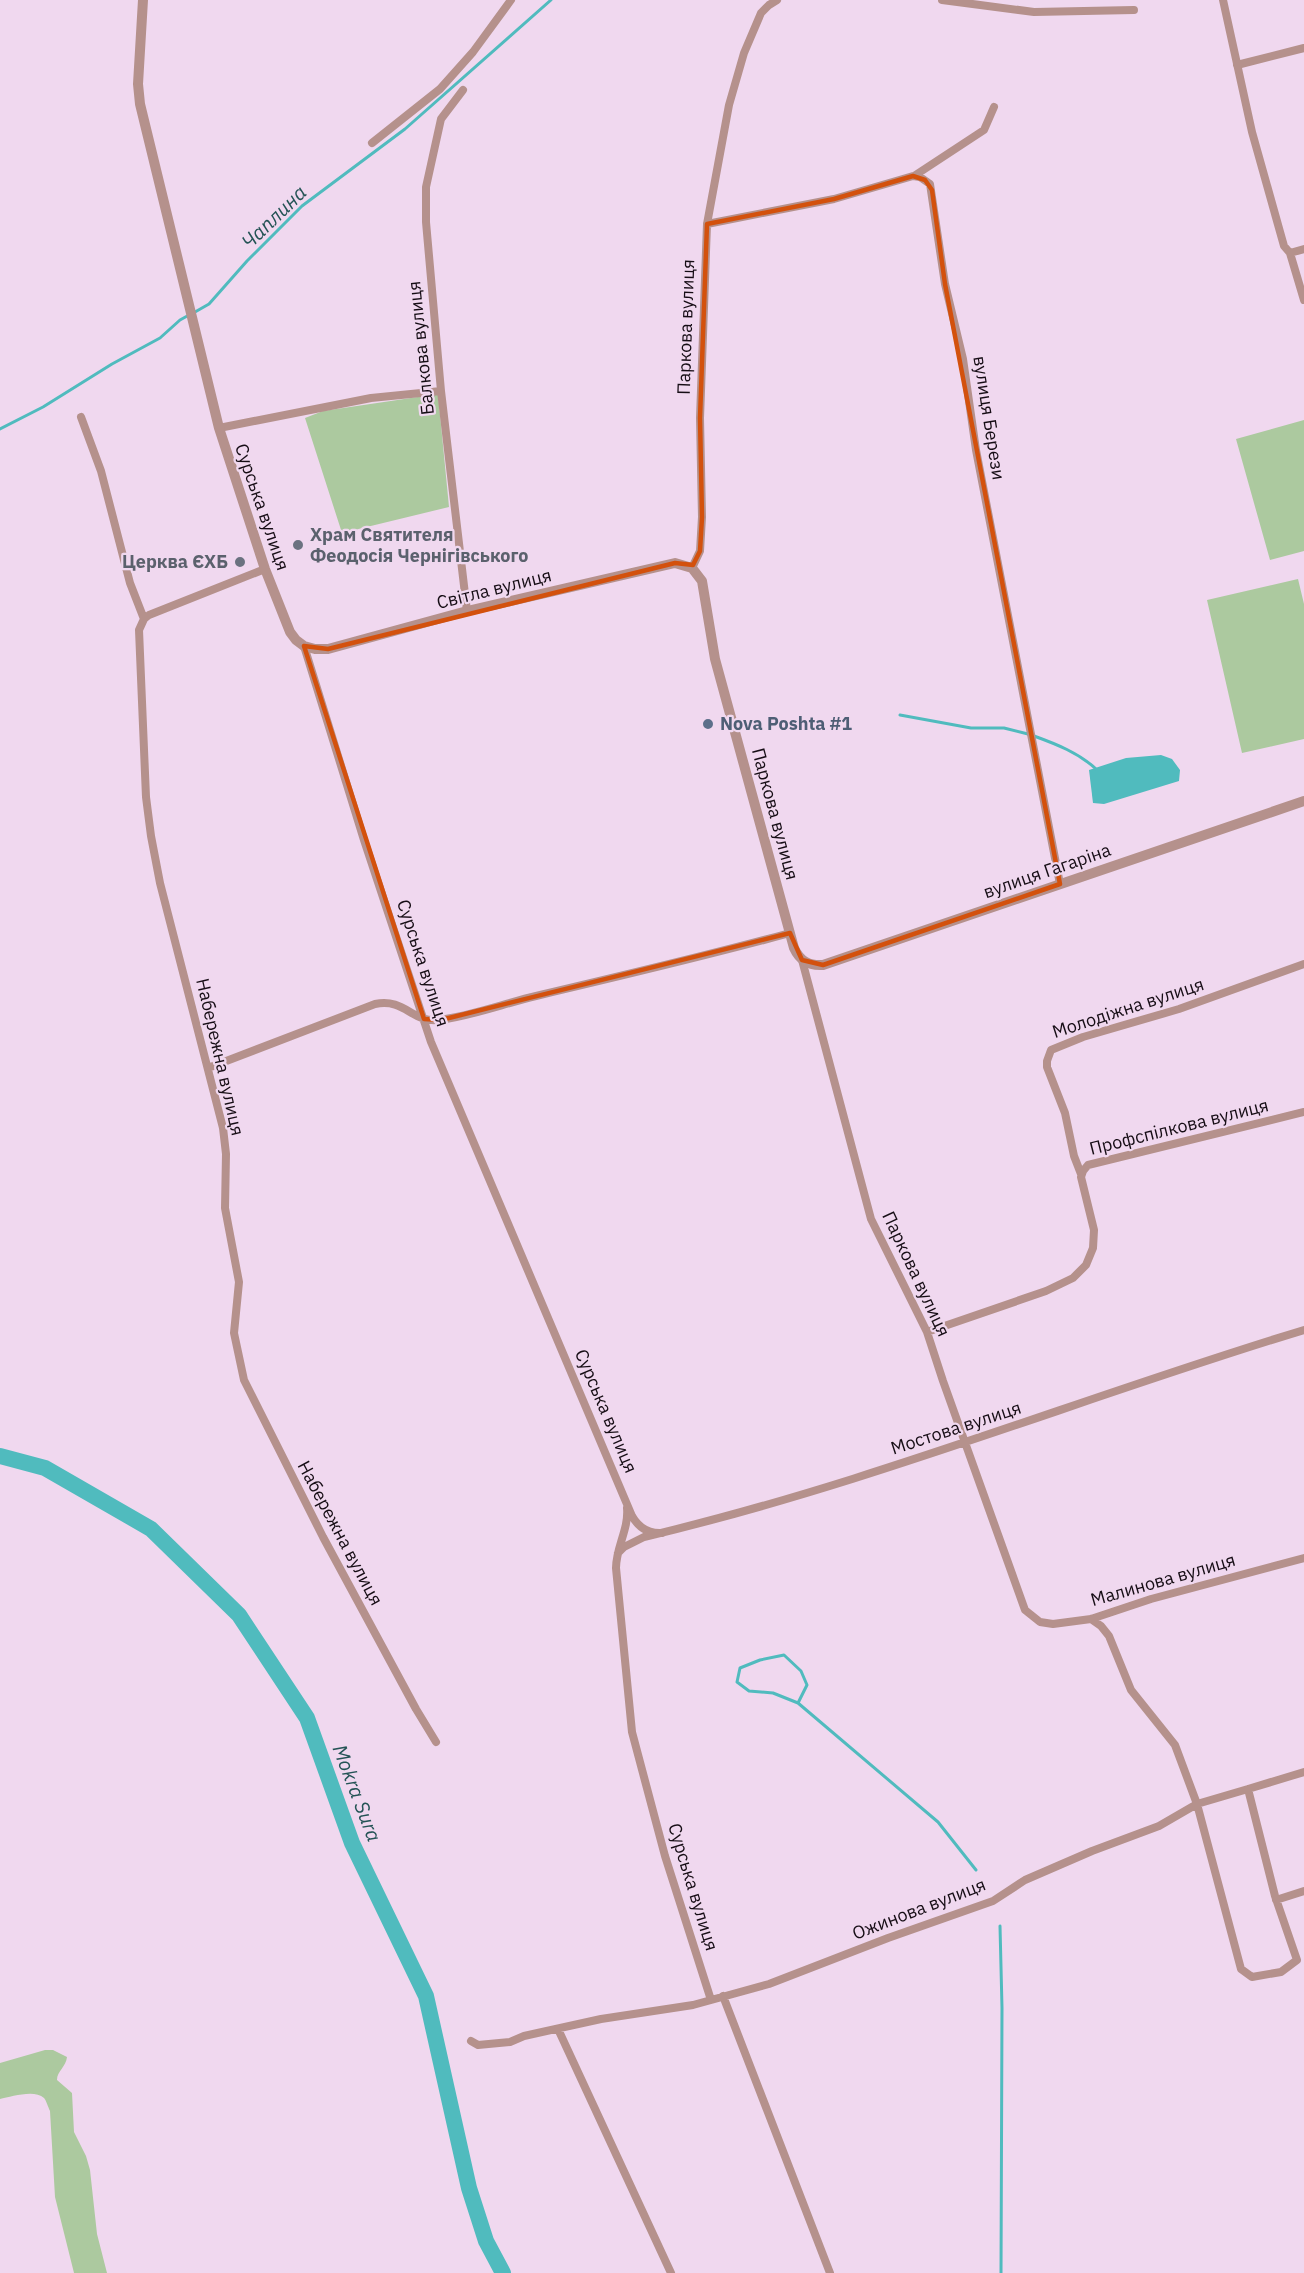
<svg xmlns="http://www.w3.org/2000/svg" width="1304" height="2273" font-family="'IBM Plex Sans',sans-serif">
  <style>
    .green { fill: #acc99f }
    .water { fill: #50bbbe }
    .lines { fill: none; stroke-linecap: round; stroke-linejoin: round }
    .stream { stroke: #50bbbe; stroke-width: 3 }
    .river { stroke: #50bbbe; stroke-width: 16 }
    .minor { stroke: #b5918c; stroke-width: 8 }
    .tertiary { stroke: #b5918c; stroke-width: 10 }
    .marked { fill: none; stroke: #d3510d; stroke-width: 4.5; stroke-linejoin: round }
    .worship-dot { fill: #6b7280; stroke: #f0d8ef; stroke-width: 2 }
    .service-dot { fill: #5c6f8a; stroke: #f0d8ef; stroke-width: 2 }
    .labels { text-anchor: middle; stroke-width: 4.5; stroke-linejoin: round; paint-order: stroke }
    .street-label { font-size: 18px; fill: #160d15; stroke: #f0d8ef }
    .worship-label { font-size: 18px; font-weight: bold; fill: #5b616d; stroke: #f0d8ef; text-anchor: start }
    .service-label { font-size: 18px; font-weight: bold; fill: #4e5e75; stroke: #f0d8ef; text-anchor: start }
    .water-label { font-size: 20px; font-style: italic; fill: #245355; stroke: #f0d8ef }
  </style>
  <rect width="100%" height="100%" fill="#f0d8ef"/>
  <path class="green" d="M 438,394 L 449,507 L 342,533 L 305,418 L 323,411 Z
    M 1304,420 L 1304,551 L 1270,560 L 1236,439 Z
    M 1298,579 L 1304,604 L 1304,739 L 1242,753 L 1207,600 Z
    M 45,2050 L 53,2050 L 67,2057 C 66,2067 57,2071 57,2080 L 72,2093 L 74,2132 L 86,2156 L 90,2170 L 97,2234 L 107,2273 L 74,2273 L 55,2197 L 50,2111 C 48,2107 46,2100 44,2098 C 34,2089 11,2097 0,2099 L 0,2063 Z"/>
  <path class="water" d="M 1161,755 L 1172,759 L 1180,770 L 1179,781 L 1104,804 L 1093,803 L 1089,770 L 1126,758 Z"/>
  <g class="lines">
    <path class="stream" d="M 195,312 L 209,304 L 247,261 L 302,206 L 405,129 L 551,0
      M 0,429 L 43,407 L 112,364 L 160,338 L 180,320 L 189,315
      M 900,715 L 971,728 L 1004,728 L 1028,734
      M 1034,736 C 1056,744 1079,753 1096,769
      M 798,1703 L 807,1685 L 801,1671 L 784,1655 L 760,1660 L 740,1668 L 737,1682 L 749,1691 L 773,1693 L 798,1703 L 938,1822 L 976,1870
      M 1000,1926 L 1002,2008 L 1001,2273"/>
    <path class="river" d="M 0,1456 L 45,1468 L 151,1529 L 239,1615 L 307,1718 L 352,1843 L 426,1996 L 469,2188 L 486,2241 L 503,2273"/>
    <path class="minor" d="M 942,0 L 1034,12 L 1134,10
      M 1223,0 L 1252,132 L 1284,246 L 1290,253 L 1304,300
      M 1237,65 L 1304,48
      M 463,90 L 441,119 L 426,187 L 426,222 L 441,391 L 467,611
      M 372,143 L 440,89 L 473,52 L 511,0
      M 914,176 L 984,130 L 994,107
      M 707,224 L 834,199 L 913,176 L 920,177 L 930,184 L 945,284 L 963,359 L 976,450 L 1060,884
      M 1290,253 L 1304,249
      M 81,417 L 101,471 L 130,583 L 144,619 L 139,630 L 146,797 L 151,836 L 160,883 L 223,1128 L 226,1154 L 225,1208 L 239,1282 L 234,1333 L 244,1380 L 323,1537 L 416,1709 L 436,1742
      M 219,428 L 371,398 L 441,391
      M 692,568 L 700,551 L 702,517 L 700,418 L 707,224 L 729,105 L 744,53 L 761,13 L 769,5 L 777,0
      M 144,619 L 149,615 L 265,569
      M 304,646 L 364,840 L 431,1042 L 632,1516 C 639,1528 648,1534 662,1533
      M 802,960 L 871,1219 L 927,1332 L 943,1381 L 1025,1610 L 1040,1622 L 1053,1624 L 1091,1619 L 1151,1599 L 1304,1558
      M 208,1068 L 375,1004 C 406,998 411,1023 439,1020 C 468,1017 506,1003 536,996 C 621,976 706,956 790,933
      M 1081,1174 L 1074,1156 L 1065,1113 L 1047,1067 L 1047,1061 L 1051,1050 L 1083,1037 L 1179,1009 L 1304,964
      M 927,1332 L 1046,1291 L 1073,1278 L 1086,1265 L 1093,1248 L 1094,1230 L 1081,1177 L 1083,1171 L 1088,1165 L 1304,1112
      M 627,1508 C 629,1529 616,1547 616,1568 L 632,1732 L 665,1856 L 711,2000
      M 618,1553 L 624,1547 L 644,1537 C 869,1484 1083,1397 1304,1330
      M 1248,1789 L 1304,1772
      M 1276,1900 L 1304,1891
      M 723,1996 L 830,2273
      M 558,2029 L 671,2273
      M 471,2041 L 478,2045 L 510,2042 L 524,2036 L 601,2019 L 693,2005 L 769,1984 L 888,1938 L 993,1901 L 1025,1880 L 1092,1851 L 1159,1826 L 1197,1804 L 1241,1969 L 1252,1977 L 1281,1972 L 1297,1960 L 1275,1896 L 1248,1789 L 1197,1804 L 1175,1745 L 1131,1690 L 1109,1636 L 1101,1626 L 1091,1619"/>
    <path class="tertiary" d="M 143,0 L 138,84 L 140,104 L 219,428 L 265,569 L 290,632 L 296,640 L 304,646 L 315,649 L 328,649 L 467,611 L 675,563 L 692,568 L 702,581 L 715,659 L 794,948 C 800,961 809,966 823,965 L 1304,801"/>
  </g>
  <path class="marked" d="M 913,176 L 925,180 L 932,190 L 945,284 L 1060,884 L 823,965 L 802,960 L 790,933 L 441,1020 L 424,1019 L 304,646 L 328,649 L 675,563 L 693,565 L 700,551 L 702,517 L 700,418 L 707,224 L 834,199 Z"/>
  <g class="worship-dot">
    <circle cx="298" cy="545" r="6"/>
    <circle cx="240" cy="562" r="6"/>
  </g>
  <circle class="service-dot" cx="708" cy="724" r="6"/>
  <g class="labels">
    <g class="street-label">
      <text transform="translate(686 327) rotate(-88)" y="6">Паркова вулиця</text>
      <text transform="translate(421 348) rotate(-96)" y="6">Балкова вулиця</text>
      <text transform="translate(989 418) rotate(81)" y="6">вулиця Берези</text>
      <text transform="translate(262 507) rotate(71)" y="6">Сурська вулиця</text>
      <text transform="translate(494 589) rotate(-14)" y="6">Світла вулиця</text>
      <text transform="translate(775 814) rotate(75)" y="6">Паркова вулиця</text>
      <text transform="translate(1047 871) rotate(-19)" y="6">вулиця Гагаріна</text>
      <text transform="translate(423 963) rotate(72)" y="6">Сурська вулиця</text>
      <text transform="translate(1128 1008) rotate(-18)" y="6">Молодіжна вулиця</text>
      <text transform="translate(220 1057) rotate(77)" y="6">Набережна вулиця</text>
      <text transform="translate(1179 1127) rotate(-14)" y="6">Профспілкова вулиця</text>
      <text transform="translate(916 1274) rotate(65)" y="6">Паркова вулиця</text>
      <text transform="translate(606 1411) rotate(67)" y="6">Сурська вулиця</text>
      <text transform="translate(956 1428) rotate(-18)" y="6">Мостова вулиця</text>
      <text transform="translate(340 1533) rotate(62)" y="6">Набережна вулиця</text>
      <text transform="translate(1163 1580) rotate(-16)" y="6">Малинова вулиця</text>
      <text transform="translate(693 1887) rotate(73)" y="6">Сурська вулиця</text>
      <text transform="translate(919 1909) rotate(-21)" y="6">Ожинова вулиця</text>
    </g>
    <g class="worship-label">
      <text x="310" y="541">Храм Святителя<tspan x="310" dy="21">Феодосія Чернігівського</tspan></text>
      <text x="228" y="568" text-anchor="end">Церква ЄХБ</text>
    </g>
    <g class="service-label">
      <text x="720" y="730">Nova Poshta #1</text>
    </g>
    <g class="water-label">
      <text transform="translate(274 217) rotate(-44)" y="7">Чаплина</text>
      <text transform="translate(357 1793) rotate(69)" y="7">Mokra Sura</text>
    </g>
  </g>
</svg>
